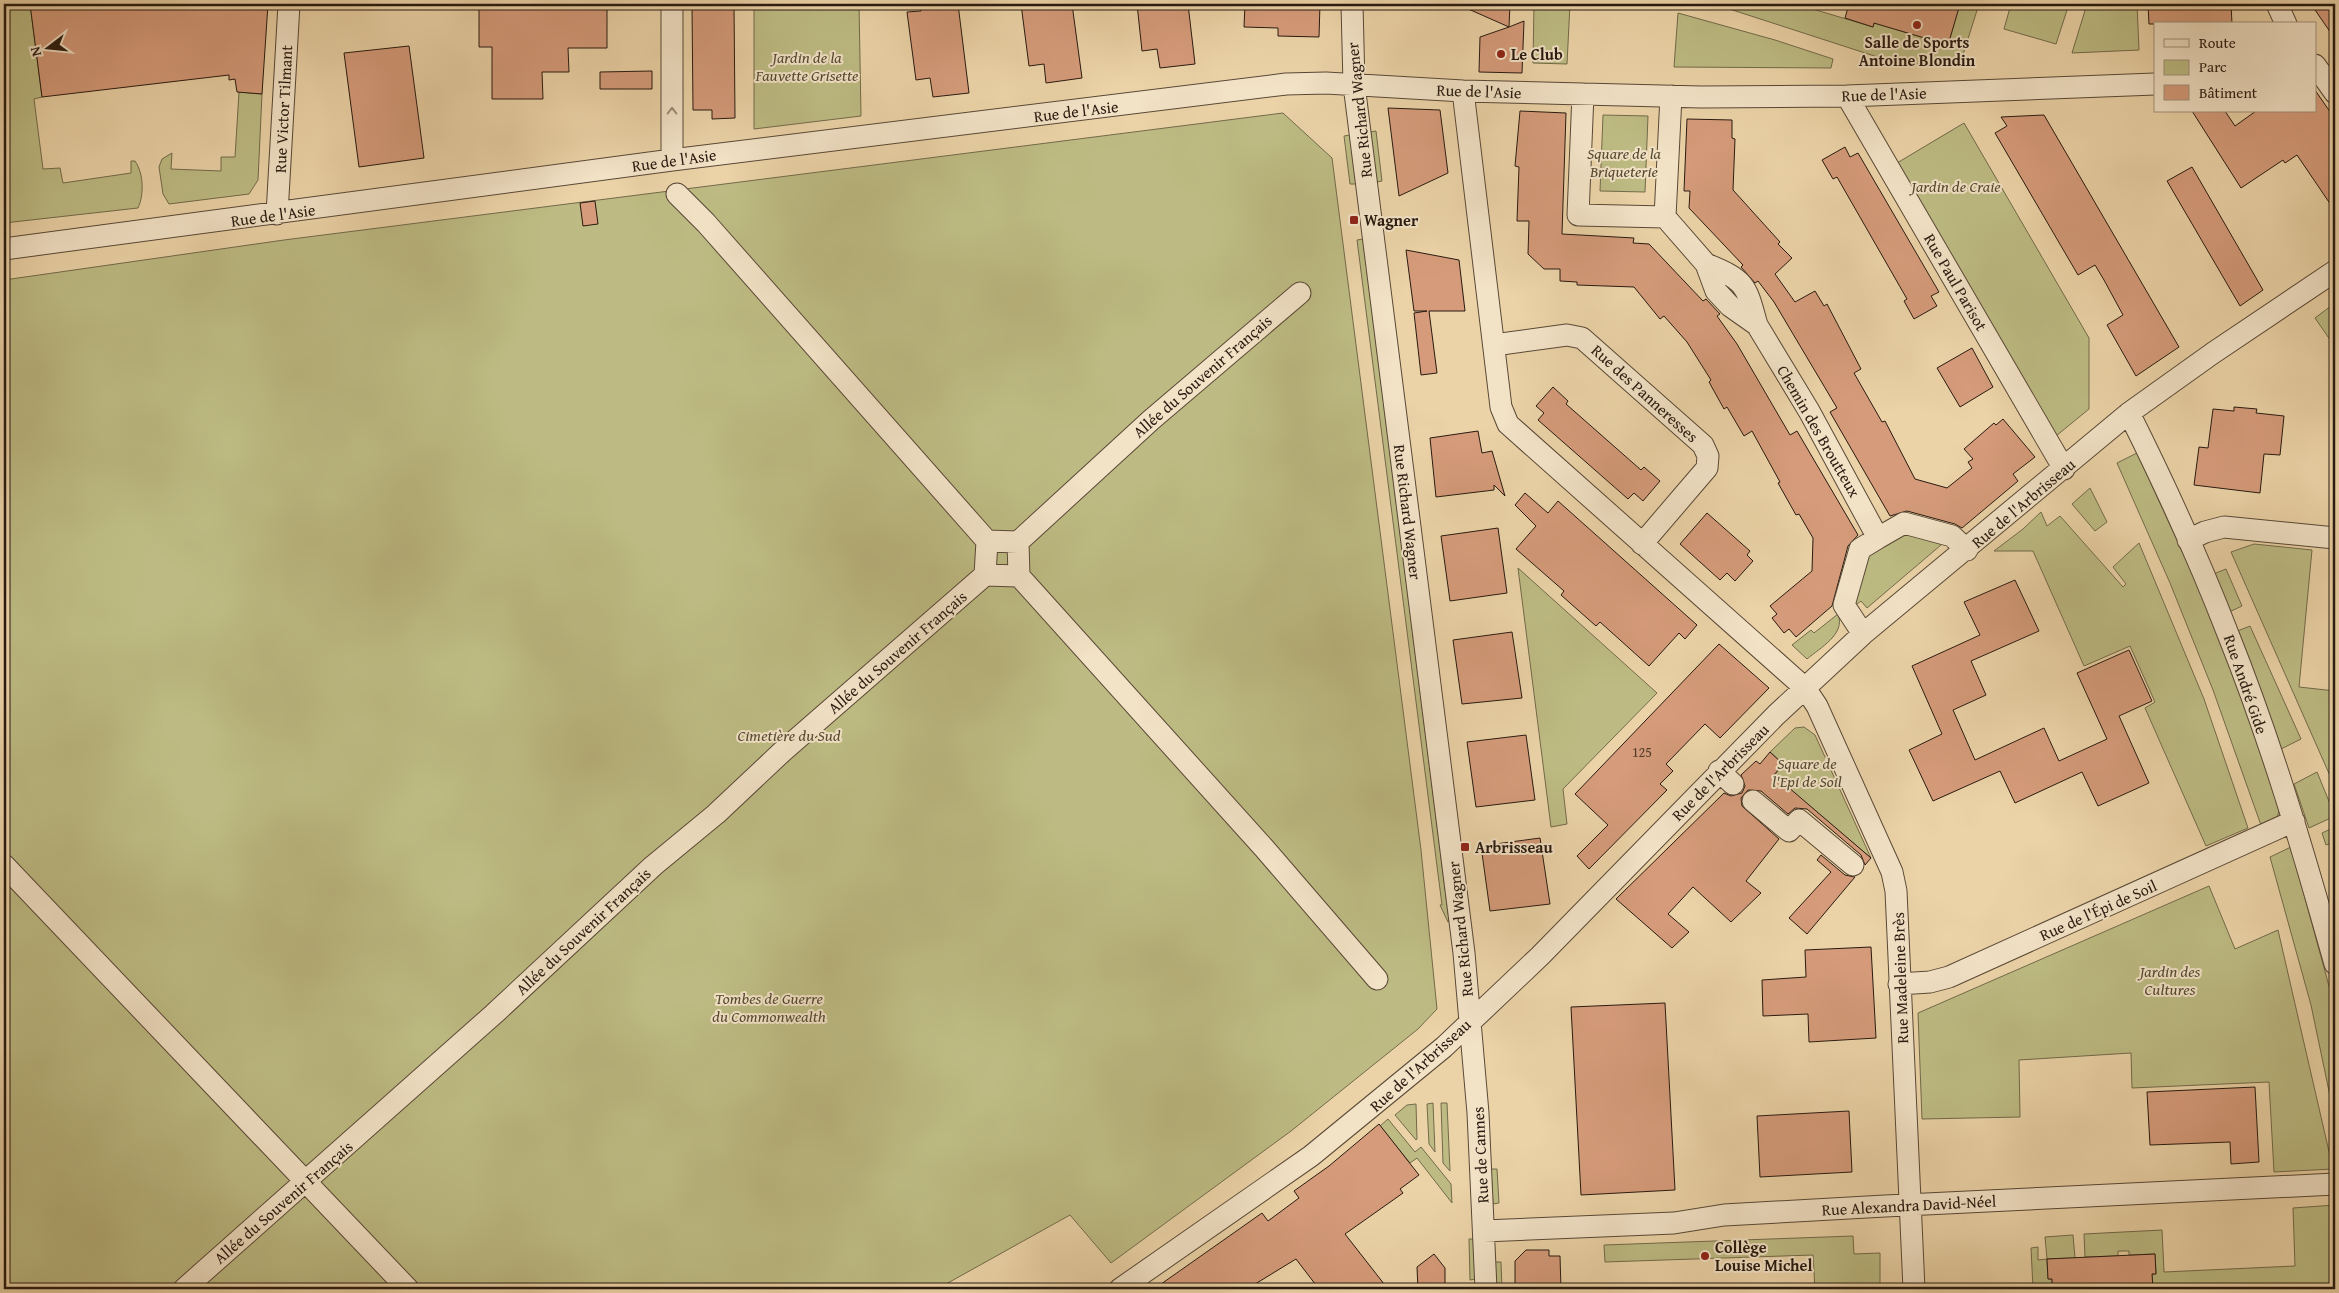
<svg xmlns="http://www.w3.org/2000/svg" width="2339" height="1293" font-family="'Gentium Book Plus',serif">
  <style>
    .green { fill: #bdbb83; stroke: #726a4a }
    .building { fill: #d59b7a; stroke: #281a10 }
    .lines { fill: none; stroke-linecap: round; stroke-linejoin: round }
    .minor-casing { stroke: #594836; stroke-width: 23 }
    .minor { stroke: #f2e2c6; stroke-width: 21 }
    .oneway { stroke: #978874 }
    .poi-dot { fill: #8f2418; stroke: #f2e2c6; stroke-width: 2 }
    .labels { text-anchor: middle; stroke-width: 4; stroke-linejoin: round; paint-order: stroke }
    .number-label { font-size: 14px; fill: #533a2a }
    .poi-label { font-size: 16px; font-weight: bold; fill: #281a10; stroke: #f2e2c6; text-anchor: start }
    .park-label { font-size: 16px; font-style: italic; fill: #554a32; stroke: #f2e2c6 }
    .street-label { font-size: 16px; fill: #281a10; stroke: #f2e2c6 }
  </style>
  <rect width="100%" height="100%" fill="#ebd3a7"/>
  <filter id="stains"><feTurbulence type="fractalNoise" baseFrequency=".004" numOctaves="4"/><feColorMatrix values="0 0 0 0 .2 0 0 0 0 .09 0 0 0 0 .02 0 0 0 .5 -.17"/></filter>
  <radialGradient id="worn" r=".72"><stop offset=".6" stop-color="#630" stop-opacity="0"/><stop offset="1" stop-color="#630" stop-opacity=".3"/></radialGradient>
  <path class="green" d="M 4,4 L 30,4 L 42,97 L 34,99 L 43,169 L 60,168 L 63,183 L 131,173 L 131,161 L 135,161 C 144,174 144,195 138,208 L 4,223 Z
    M 754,4 L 859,4 L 861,116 L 754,129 Z
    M 1534,4 L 1570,4 L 1567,64 L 1533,63 Z
    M 1714,4 L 1796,4 L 1873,27 L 1874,23 L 1948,45 L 1960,4 L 1979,4 L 1960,64 L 1899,64 Z
    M 2011,4 L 2069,4 L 2056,44 L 2004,29 Z
    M 2087,4 L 2137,4 L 2139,50 L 2072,53 Z
    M 1678,13 L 1775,40 L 1833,59 L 1831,68 L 1674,67 Z
    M 239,92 L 262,94 L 258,180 L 249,194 L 169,204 L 163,194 L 159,167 L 162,159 L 172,153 L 171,169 L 221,171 L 221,157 L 235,157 Z
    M 1283,113 L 1332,158 L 1421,850 L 1437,1009 L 1418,1029 L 1291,1131 L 1111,1263 L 1070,1215 L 937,1289 L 4,1289 L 4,280 L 284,240 Z
    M 1603,115 L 1648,116 L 1645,192 L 1600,191 Z
    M 1964,123 L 2089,338 L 2089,409 L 2056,436 L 1897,163 Z
    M 1376,131 L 1382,181 L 1376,182 L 1369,132 Z
    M 1350,135 L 1357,184 L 1350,184 L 1344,136 Z
    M 1363,239 L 1449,920 L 1448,922 L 1440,905 L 1442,905 L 1357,240 Z
    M 2335,303 L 2335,347 L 2315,318 Z
    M 2137,453 L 2192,573 L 2239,686 L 2280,806 L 2277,819 L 2262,828 L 2213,690 L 2170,583 L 2117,463 Z
    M 2090,488 L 2107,522 L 2095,531 L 2072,504 Z
    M 2041,512 L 2047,526 L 2060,516 L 2123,587 L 2126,584 L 2113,567 L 2139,543 L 2204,699 L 2248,828 L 2206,846 L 2145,708 L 2155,702 L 2130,646 L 2084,666 L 2033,551 L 1994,551 L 2023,529 Z
    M 1903,527 L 1948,539 L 1867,608 L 1861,601 L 1852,608 L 1862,553 Z
    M 2254,544 L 2312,550 L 2299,687 L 2335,691 L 2335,787 L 2231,552 Z
    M 1518,568 L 1657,693 L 1563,789 L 1567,824 L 1551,827 Z
    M 2226,569 L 2242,606 L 2227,613 L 2211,575 Z
    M 1838,614 C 1846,634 1820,648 1807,659 L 1792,645 L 1811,630 L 1814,633 Z
    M 2250,626 L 2301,739 L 2279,750 L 2235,632 Z
    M 1804,727 L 1815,735 L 1871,858 L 1774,776 L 1783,764 L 1770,752 L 1795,728 Z
    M 2317,772 L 2335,816 L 2309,828 L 2294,784 Z
    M 2335,827 L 2335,841 L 2326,845 L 2322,833 Z
    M 2291,847 L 2335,1008 L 2335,1120 L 2311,1005 L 2270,857 Z
    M 2209,886 L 2235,949 L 2278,930 L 2333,1169 L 2274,1172 L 2269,1082 L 2132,1088 L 2131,1053 L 2019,1060 L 2020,1117 L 1922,1119 L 1918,1013 Z
    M 1433,1103 L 1435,1152 L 1429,1144 L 1427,1104 Z
    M 1441,1103 L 1447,1103 L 1450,1171 L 1443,1163 Z
    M 1416,1104 L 1417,1139 L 1416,1140 L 1395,1115 L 1407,1105 Z
    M 1388,1119 L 1415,1152 L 1421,1147 L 1451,1184 L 1452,1203 L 1417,1158 L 1410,1163 L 1380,1126 Z
    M 1491,1169 L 1497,1169 L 1499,1203 L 1493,1204 Z
    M 2335,1205 L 2335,1289 L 2153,1289 L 2152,1274 L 2156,1274 L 2155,1254 L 2129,1255 L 2129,1251 L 2118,1251 L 2118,1256 L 2085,1257 L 2084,1234 L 2162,1230 L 2164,1272 L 2295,1266 L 2293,1208 Z
    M 2073,1235 L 2075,1258 L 2047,1259 L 2048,1279 L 2052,1279 L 2052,1289 L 2033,1289 L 2031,1248 L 2038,1247 L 2038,1260 L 2047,1259 L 2045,1237 Z
    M 1853,1236 L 1854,1254 L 1880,1253 L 1880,1289 L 1815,1289 L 1813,1255 L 1605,1262 L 1604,1245 Z
    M 1469,1239 L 1475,1239 L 1476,1279 L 1470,1280 Z
    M 1495,1262 L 1501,1262 L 1502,1289 L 1496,1289 Z"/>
  <path class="building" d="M 30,4 L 268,4 L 262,94 L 237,92 L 235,79 L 229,80 L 229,75 L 42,97 Z
    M 479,4 L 568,4 L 568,8 L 607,8 L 607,48 L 568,48 L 569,72 L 542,72 L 543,99 L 492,99 L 492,47 L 479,47 Z
    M 711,4 L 734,4 L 735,118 L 712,119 L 712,110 L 693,110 L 692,7 L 711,6 Z
    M 920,4 L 958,4 L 969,93 L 933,97 L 930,78 L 916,80 L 907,12 L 921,11 Z
    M 1021,4 L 1072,4 L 1082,78 L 1046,83 L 1044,64 L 1029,66 Z
    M 1137,4 L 1188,4 L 1195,64 L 1160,68 L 1157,49 L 1142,51 Z
    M 1245,4 L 1320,4 L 1319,37 L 1278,36 L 1278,28 L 1244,27 Z
    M 1457,4 L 1510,4 L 1509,27 L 1524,21 L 1522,73 L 1479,72 L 1480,37 L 1509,27 Z
    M 1849,4 L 1960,4 L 1948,45 L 1874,23 L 1873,27 L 1845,18 Z
    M 2148,4 L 2231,4 L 2232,24 L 2149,24 Z
    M 2311,4 L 2335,4 L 2335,39 Z
    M 409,46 L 424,158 L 359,167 L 344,53 Z
    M 652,71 L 652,89 L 600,89 L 600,72 Z
    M 2315,90 L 2335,119 L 2335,211 L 2297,155 L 2285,163 L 2283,160 L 2241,188 L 2192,111 L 2225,111 L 2235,126 L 2256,111 L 2315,111 Z
    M 1388,108 L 1440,110 L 1448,173 L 1399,196 Z
    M 1520,111 L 1566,113 L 1562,234 L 1634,238 L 1633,243 L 1649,244 L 1703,301 L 1706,299 L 1720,314 L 1717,316 L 1737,344 L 1790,435 L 1797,431 L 1858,535 L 1848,546 L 1832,606 L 1796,637 L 1789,629 L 1784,633 L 1772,618 L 1777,614 L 1770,606 L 1812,571 L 1813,538 L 1799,514 L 1796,515 L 1778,483 L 1780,482 L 1752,431 L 1744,436 L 1727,407 L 1724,409 L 1709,382 L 1711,380 L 1687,342 L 1664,316 L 1660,319 L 1634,287 L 1577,285 L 1577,282 L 1560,281 L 1560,269 L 1544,269 L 1528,254 L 1529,221 L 1517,221 L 1519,167 L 1515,166 Z
    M 2044,115 L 2179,347 L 2136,376 L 2107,325 L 2123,315 L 2104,280 L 2095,265 L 2078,275 L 1995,133 L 2007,126 L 2001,117 Z
    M 1687,119 L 1732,120 L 1732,138 L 1735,139 L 1733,190 L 1780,242 L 1778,244 L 1792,258 L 1775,274 L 1795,302 L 1815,291 L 1824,306 L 1827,304 L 1861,369 L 1854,373 L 1882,422 L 1885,421 L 1915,479 L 1947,488 L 1972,468 L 1968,462 L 1973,459 L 1964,449 L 1994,423 L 1996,425 L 2003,419 L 2035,457 L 2013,474 L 2018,481 L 1962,528 L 1955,524 L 1907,511 L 1890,516 L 1830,412 L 1837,408 L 1774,302 L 1758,281 L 1755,283 L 1741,267 L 1743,265 L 1689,208 L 1690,191 L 1684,191 Z
    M 1845,147 L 1850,157 L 1858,153 L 1939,292 L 1931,296 L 1937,306 L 1914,319 L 1904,301 L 1907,299 L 1837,177 L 1833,179 L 1822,160 Z
    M 2192,167 L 2263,290 L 2240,306 L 2167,181 Z
    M 595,201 L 598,224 L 583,226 L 580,203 Z
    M 1406,250 L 1459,260 L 1465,311 L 1429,311 L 1437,373 L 1421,375 L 1414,313 L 1427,311 L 1414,311 Z
    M 1972,348 L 1993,387 L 1960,407 L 1937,368 Z
    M 1553,387 L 1568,401 L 1566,404 L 1641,470 L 1644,467 L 1660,481 L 1643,501 L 1634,493 L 1628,499 L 1538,420 L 1544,413 L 1536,406 Z
    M 2234,407 L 2257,409 L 2256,413 L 2284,416 L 2280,455 L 2264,454 L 2260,493 L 2194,485 L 2199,447 L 2208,448 L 2213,409 L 2234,411 Z
    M 1478,431 L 1482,453 L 1492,451 L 1505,496 L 1494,485 L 1494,490 L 1436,497 L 1430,438 Z
    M 1525,493 L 1548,513 L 1558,501 L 1697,625 L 1685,639 L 1679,633 L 1649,666 L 1600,622 L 1596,626 L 1561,595 L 1564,591 L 1516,549 L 1536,526 L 1515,505 Z
    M 1707,513 L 1750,551 L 1747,555 L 1753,561 L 1735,581 L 1727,573 L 1720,580 L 1680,544 Z
    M 1498,528 L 1507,593 L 1450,601 L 1441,536 Z
    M 2015,580 L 2039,631 L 1971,661 L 1986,695 L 1953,710 L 1975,760 L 2044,728 L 2059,761 L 2107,739 L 2077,673 L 2129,650 L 2152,701 L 2119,716 L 2149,783 L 2098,806 L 2082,772 L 2015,803 L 2000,771 L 1933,801 L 1909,750 L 1942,734 L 1912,666 L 1980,635 L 1964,602 Z
    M 1512,632 L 1522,698 L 1462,704 L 1453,640 Z
    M 1719,644 L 1769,688 L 1720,738 L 1705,724 L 1666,764 L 1673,771 L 1660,784 L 1667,790 L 1589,869 L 1577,856 L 1608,825 L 1575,794 Z
    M 1526,735 L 1535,800 L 1476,807 L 1467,742 Z
    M 1770,752 L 1783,764 L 1774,775 L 1871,858 L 1865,865 L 1861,855 L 1807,809 L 1795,808 L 1788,814 L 1761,791 L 1748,790 L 1741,798 L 1742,806 L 1779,839 L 1746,881 L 1761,893 L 1731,922 L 1693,887 L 1668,914 L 1689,932 L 1672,948 L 1616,899 L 1724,793 L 1731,796 L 1742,793 L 1745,786 L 1741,775 L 1756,761 L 1760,764 Z
    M 1540,838 L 1550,904 L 1490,911 L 1481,846 Z
    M 1821,855 L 1845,875 L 1855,877 L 1807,934 L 1789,918 L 1831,872 L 1817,860 Z
    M 1871,947 L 1876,1038 L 1809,1042 L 1808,1014 L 1763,1016 L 1762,980 L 1806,977 L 1805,950 Z
    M 1665,1003 L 1675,1190 L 1581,1195 L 1571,1007 Z
    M 2255,1087 L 2259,1162 L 2231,1164 L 2230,1142 L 2150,1145 L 2147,1092 Z
    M 1849,1111 L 1852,1172 L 1760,1177 L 1757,1116 Z
    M 1379,1124 L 1419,1175 L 1400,1189 L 1403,1193 L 1345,1234 L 1388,1289 L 1319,1289 L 1296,1259 L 1247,1289 L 1154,1289 L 1262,1213 L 1268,1221 L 1299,1198 L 1294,1191 L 1329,1166 Z
    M 1526,1250 L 1549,1250 L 1549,1256 L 1560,1256 L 1561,1289 L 1515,1289 L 1515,1261 Z
    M 1434,1254 L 1445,1268 L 1445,1289 L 1418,1289 L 1417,1267 Z
    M 2155,1254 L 2156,1274 L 2152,1274 L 2153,1289 L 2052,1289 L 2052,1279 L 2048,1279 L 2047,1259 Z"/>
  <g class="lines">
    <g class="minor-casing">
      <path id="minor" d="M 1352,4 L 1354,85 L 1464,953 L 1478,1113 L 1486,1289
        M 2277,4 L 2286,24
        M 2315,65 L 2335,93
        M 1463,91 L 1501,407 L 1508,424 L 1805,688 L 1817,706 L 1892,872 L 1896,891 L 1914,1289
        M 1583,94 L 1578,215 L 1665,217
        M 1671,96 L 1665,217 L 1706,264 L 1716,291 L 1730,306 L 1757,325 L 1809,411 L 1878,538 L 1860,549 L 1844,605 L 1863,634
        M 1847,96 L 2064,469
        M 672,160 L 672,4
        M 677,194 L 706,223 L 987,541 L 1018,542 L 1019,576 L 1264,848 L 1377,979
        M 277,214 L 289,4
        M 4,249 L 672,160 L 1286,84 L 1326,83 L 1463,91 L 1701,97 L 1847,96 L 2155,84
        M 1706,264 C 1746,280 1746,285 1757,325
        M 1494,345 L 1567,335 L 1582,338 L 1703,445 L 1708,456 L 1707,468 L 1642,544
        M 2129,413 C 2165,485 2199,559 2228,634 C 2271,741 2304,853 2335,964
        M 1878,538 L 1904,523 L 1952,536 L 1967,550
        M 2188,540 L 2205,532 L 2224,527 L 2335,538
        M 987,541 L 985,575 L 1019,576
        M 1018,542 L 1151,420 L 1300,293
        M 1719,771 L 1733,784
        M 1753,801 L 1789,831 L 1799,820 L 1853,865
        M 4,865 L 408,1289
        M 1899,984 L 1930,982 L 1949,977 L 2294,821
        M 1484,1231 L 1674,1223 L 1724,1215 L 1885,1206 L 2335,1184
        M 184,1289 L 494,1014 L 653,866 L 716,814 L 783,751 L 985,575
        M 1120,1289 L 1311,1156 L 1444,1047 L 1540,956 L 1776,715 L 1863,634 L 2129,413 L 2213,353 L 2335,271"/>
    </g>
    <use href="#minor" class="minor"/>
  </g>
  <defs><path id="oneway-chevron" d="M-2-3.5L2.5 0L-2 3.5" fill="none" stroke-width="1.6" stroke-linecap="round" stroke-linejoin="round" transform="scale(1.25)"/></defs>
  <use class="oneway" href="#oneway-chevron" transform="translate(672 111) rotate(-90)"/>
  <g class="poi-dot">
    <circle cx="1917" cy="25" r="5"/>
    <circle cx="1501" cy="54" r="5"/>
    <rect x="1349" y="215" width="10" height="10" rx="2.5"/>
    <rect x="1460" y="842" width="10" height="10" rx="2.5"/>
    <circle cx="1705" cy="1256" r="5"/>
  </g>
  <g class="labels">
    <g class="number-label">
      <text x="1642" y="757">125</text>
    </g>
    <g class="poi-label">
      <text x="1917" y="48" text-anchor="middle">Salle de Sports<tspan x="1917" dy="18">Antoine Blondin</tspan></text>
      <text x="1511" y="60">Le Club</text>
      <text x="1364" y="226">Wagner</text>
      <text x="1475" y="853">Arbrisseau</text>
      <text x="1715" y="1253">Collège<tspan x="1715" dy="18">Louise Michel</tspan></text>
    </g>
    <g class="park-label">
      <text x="807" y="63">Jardin de la<tspan x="807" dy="18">Fauvette Grisette</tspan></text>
      <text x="1624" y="159">Square de la<tspan x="1624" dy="18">Briqueterie</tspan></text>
      <text x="1956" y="192">Jardin de Craie</text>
      <text x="789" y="741">Cimetière du Sud</text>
      <text x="1807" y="769">Square de<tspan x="1807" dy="18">l'Epi de Soil</tspan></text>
      <text x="2170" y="977">Jardin des<tspan x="2170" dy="18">Cultures</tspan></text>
      <text x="769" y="1004">Tombes de Guerre<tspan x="769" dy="18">du Commonwealth</tspan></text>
    </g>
    <g class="street-label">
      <text transform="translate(1479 91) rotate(2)" y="6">Rue de l'Asie</text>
      <text transform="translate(1884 94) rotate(-2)" y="6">Rue de l'Asie</text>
      <text transform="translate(283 109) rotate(-87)" y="6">Rue Victor Tilmant</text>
      <text transform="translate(1359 110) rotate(-96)" y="6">Rue Richard Wagner</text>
      <text transform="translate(1076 111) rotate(-7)" y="6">Rue de l'Asie</text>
      <text transform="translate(674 160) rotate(-8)" y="6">Rue de l'Asie</text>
      <text transform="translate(273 215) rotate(-8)" y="6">Rue de l'Asie</text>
      <text transform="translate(1956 282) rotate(60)" y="6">Rue Paul Parisot</text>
      <text transform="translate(1202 376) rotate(-41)" y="6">Allée du Souvenir Français</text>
      <text transform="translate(1645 393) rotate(42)" y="6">Rue des Panneresses</text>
      <text transform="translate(1819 431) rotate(60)" y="6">Chemin des Broutteux</text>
      <text transform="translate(2023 503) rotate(-40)" y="6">Rue de l'Arbrisseau</text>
      <text transform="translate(1408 512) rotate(83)" y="6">Rue Richard Wagner</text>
      <text transform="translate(897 652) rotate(-41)" y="6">Allée du Souvenir Français</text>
      <text transform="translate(2246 684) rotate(71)" y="6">Rue André Gide</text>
      <text transform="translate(1720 772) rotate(-45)" y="6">Rue de l'Arbrisseau</text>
      <text transform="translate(2098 910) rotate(-24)" y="6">Rue de l'Épi de Soil</text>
      <text transform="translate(1460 929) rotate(-96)" y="6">Rue Richard Wagner</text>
      <text transform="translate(583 931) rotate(-43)" y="6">Allée du Souvenir Français</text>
      <text transform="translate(1900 978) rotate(-92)" y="6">Rue Madeleine Brès</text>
      <text transform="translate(1420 1065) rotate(-42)" y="6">Rue de l'Arbrisseau</text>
      <text transform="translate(1480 1155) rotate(-93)" y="6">Rue de Cannes</text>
      <text transform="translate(283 1202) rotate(-41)" y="6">Allée du Souvenir Français</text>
      <text transform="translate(1909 1205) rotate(-3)" y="6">Rue Alexandra David-Néel</text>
    </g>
  </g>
  <rect width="2339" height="1293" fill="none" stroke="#ebd3a7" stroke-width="20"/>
  <rect x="5" y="5" width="2329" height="1283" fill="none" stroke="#281a10" stroke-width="2.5"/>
  <rect x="10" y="10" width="2319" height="1273" fill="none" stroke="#281a10"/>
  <rect x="2154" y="22" width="162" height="90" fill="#f2e2c6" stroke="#a1927d"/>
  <rect x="2164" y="39" width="25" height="8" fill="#f2e2c6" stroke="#a1927d"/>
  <text x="2199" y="48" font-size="15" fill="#281a10">Route</text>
  <rect x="2164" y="60" width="25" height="15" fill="#bdbb83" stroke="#a1927d"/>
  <text x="2199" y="72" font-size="15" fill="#281a10">Parc</text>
  <rect x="2164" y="85" width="25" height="15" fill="#d59b7a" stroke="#a1927d"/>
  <text x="2199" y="98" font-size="15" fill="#281a10">Bâtiment</text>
  <g transform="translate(48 48) rotate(254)" stroke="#f2e2c6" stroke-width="4" paint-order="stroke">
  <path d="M0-4L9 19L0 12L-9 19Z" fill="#281a10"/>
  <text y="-8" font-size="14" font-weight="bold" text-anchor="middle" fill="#281a10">N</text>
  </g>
  <rect width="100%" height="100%" filter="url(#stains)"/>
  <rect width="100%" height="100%" fill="url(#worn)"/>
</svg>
